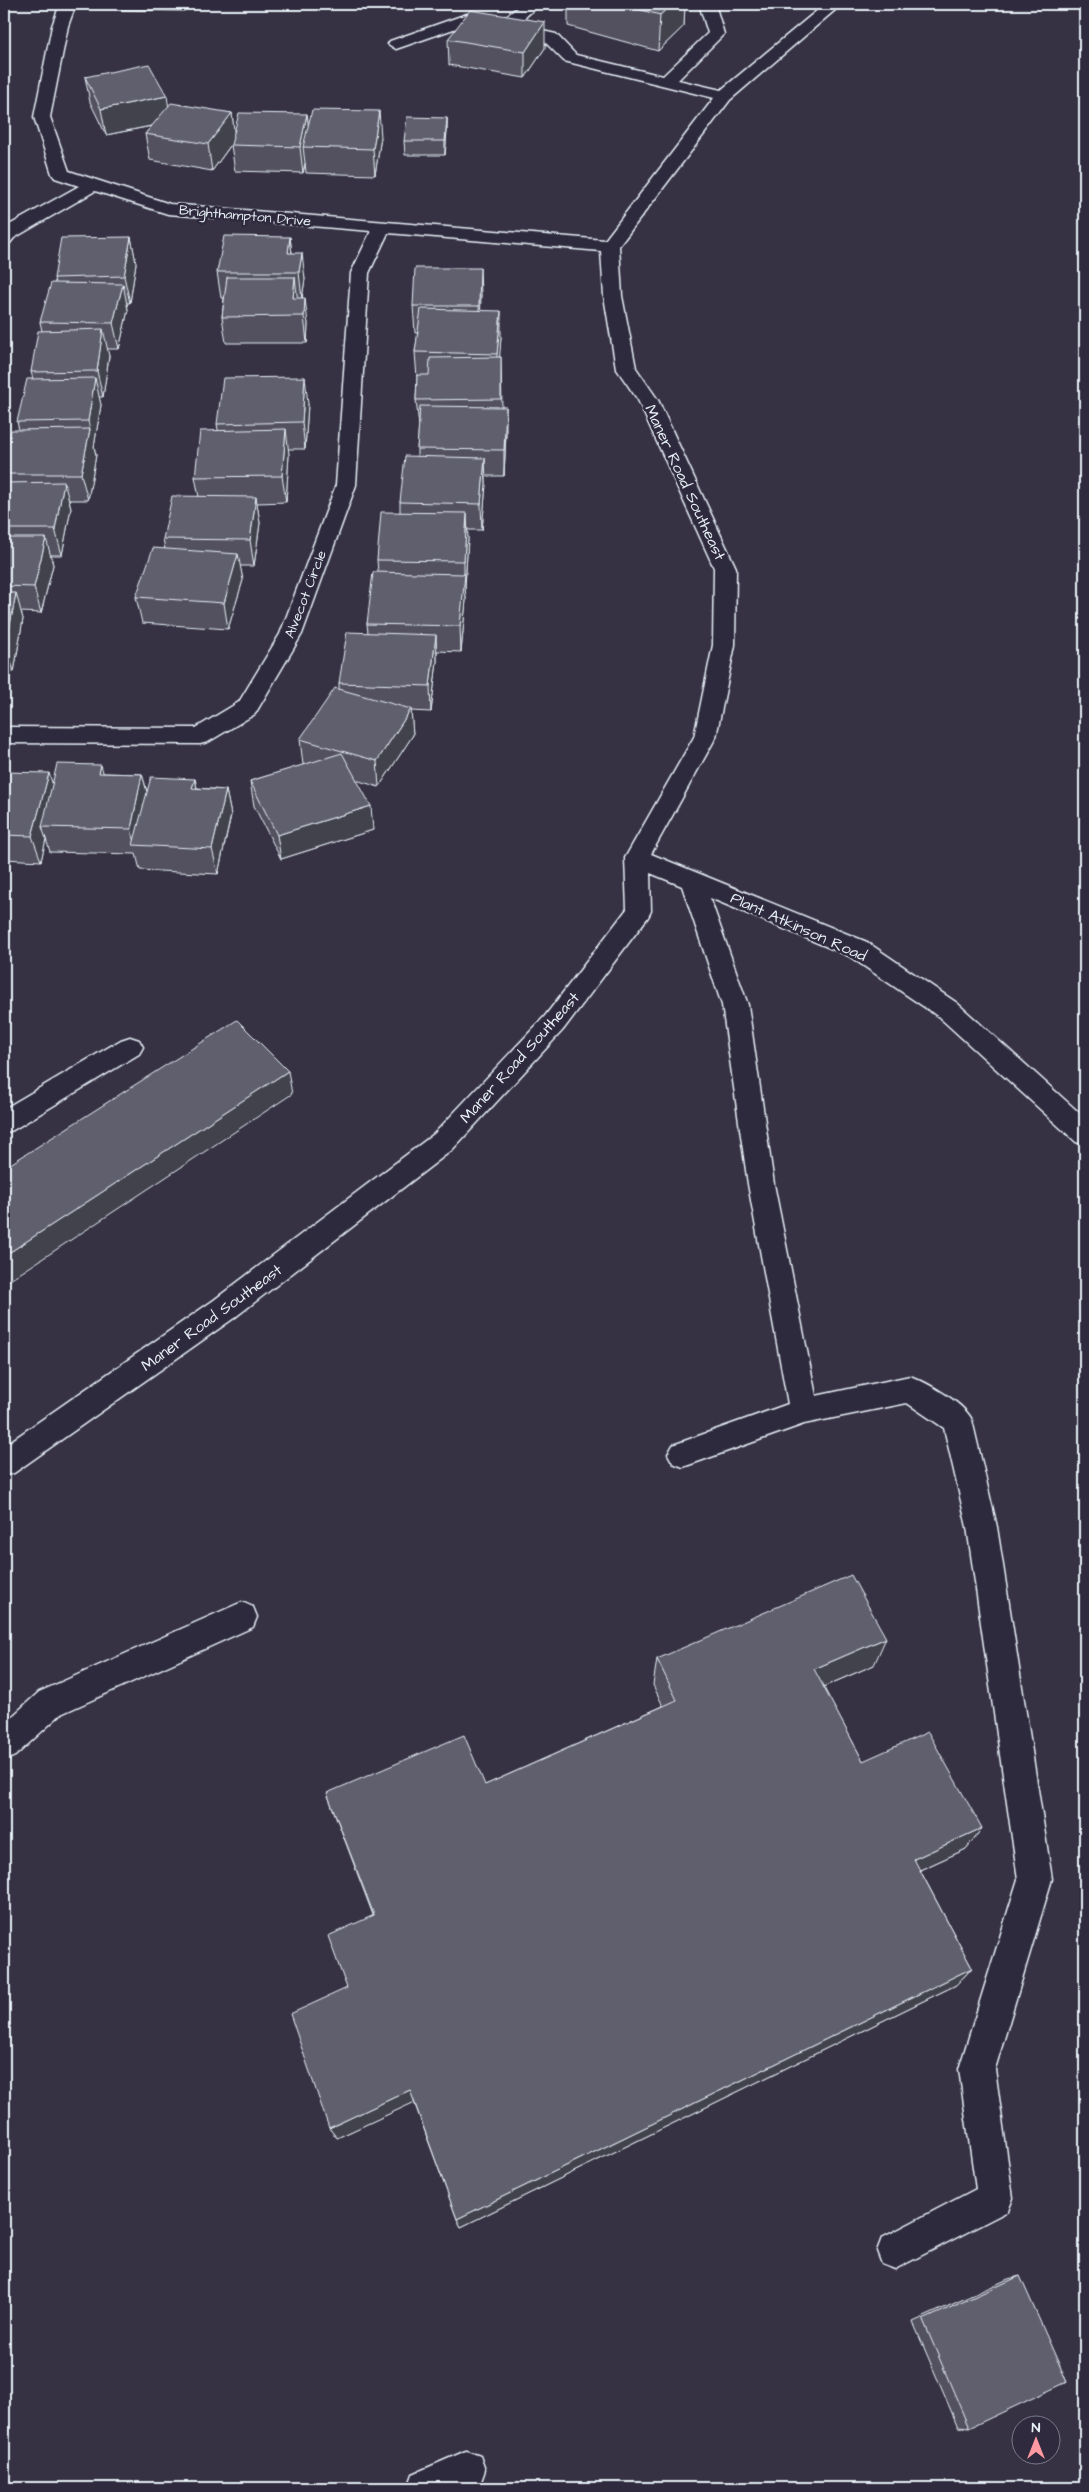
<svg xmlns="http://www.w3.org/2000/svg" width="1089" height="2492" font-family="'Architects Daughter',sans-serif">
  <style>
    .lines { fill: none; stroke-linecap: round; stroke-linejoin: round }
    .minor-casing { stroke: #e8f1f8; stroke-width: 3 }
    .minor { fill: #2f2a3d; fill-rule: evenodd }
    .wall { fill: #53515f; stroke: #e8f1f8 }
    .shaded-wall { fill: #43424d; stroke: #e8f1f8 }
    .building { fill: #605e6e; stroke: #e8f1f8 }
    .labels { text-anchor: middle; stroke-width: 5; stroke-linejoin: round; paint-order: stroke }
    .far-street-label { font-size: 14px; fill: #e8f1f8; stroke: #2f2a3d }
    .street-label { font-size: 16px; fill: #e8f1f8; stroke: #2f2a3d }
  </style>
  <rect width="100%" height="100%" fill="#363244"/>
  <filter id="ink" filterUnits="userSpaceOnUse"><feTurbulence type="fractalNoise" baseFrequency=".02" numOctaves="2"/><feDisplacementMap in="SourceGraphic" scale="10" xChannelSelector="R" yChannelSelector="G"/><feConvolveMatrix kernelMatrix="1 2 1 2 8 2 1 2 1" color-interpolation-filters="sRGB"/></filter>
  <g filter="url(#ink)">
    <g class="lines">
      <g class="minor-casing">
        <path id="minor" d="M 60,4 L 76,4 L 68,26 L 50,117 L 69,171 L 170,204 L 605,240 L 714,98 L 564,61 L 544,41 L 468,24 L 396,49 L 388,44 L 390,41 L 467,14 L 500,21 L 522,4 L 540,4 L 516,25 L 556,34 L 576,55 L 663,76 L 708,33 L 699,4 L 715,4 L 724,34 L 678,80 L 721,90 L 825,4 L 842,4 L 730,100 L 619,246 L 622,296 L 636,368 L 658,400 L 736,568 L 735,645 L 716,737 L 651,854 L 867,942 L 957,1003 L 1085,1118 L 1085,1145 L 1076,1142 L 939,1017 L 849,956 L 710,898 L 748,1005 L 774,1184 L 816,1396 L 910,1376 C 928,1383 964,1403 972,1420 L 997,1527 L 1052,1879 L 995,2069 L 1013,2198 L 1008,2211 L 895,2269 L 882,2264 L 877,2251 L 882,2238 L 976,2189 L 959,2069 L 1018,1879 L 967,1527 L 944,1428 L 907,1403 L 804,1424 L 683,1467 L 673,1463 L 668,1454 L 673,1445 L 788,1404 L 748,1184 L 722,1005 L 682,886 L 650,873 L 651,911 L 648,917 L 563,1030 L 452,1150 L 234,1318 L 14,1473 L 4,1476 L 4,1446 L 214,1300 L 434,1134 L 545,1016 L 627,909 L 625,858 L 694,737 L 713,645 L 714,568 L 638,400 L 616,368 L 604,296 L 601,251 L 388,233 L 369,273 L 356,485 L 302,634 L 255,714 L 208,742 L 200,744 L 4,743 L 4,727 L 196,728 L 239,702 L 280,634 L 336,485 L 351,273 L 371,231 L 168,214 L 95,191 L 14,238 L 10,243 L 4,244 L 4,228 L 79,186 L 55,178 L 52,174 L 34,117 L 52,26 Z
          M 130,1037 L 139,1040 L 143,1047 L 139,1054 L 13,1130 L 4,1133 L 4,1109 L 121,1040 Z
          M 242,1602 L 253,1607 L 257,1617 L 253,1627 L 61,1714 L 15,1756 L 4,1761 L 4,1724 L 39,1692 Z
          M 466,2451 L 480,2456 L 485,2470 L 480,2484 L 470,2488 L 408,2488 L 413,2474 Z"/>
      </g>
      <use href="#minor" class="minor"/>
    </g>
    <path class="wall" d="M 121,4 L 186,4 L 184,11 L 122,10 Z
      M 568,4 L 685,4 L 684,26 L 658,51 L 568,26 Z
      M 448,39 L 545,48 L 525,78 L 449,65 Z
      M 85,77 L 169,106 L 232,113 L 234,132 L 307,114 L 308,124 L 381,137 L 375,175 L 306,173 L 305,163 L 303,173 L 235,171 L 231,145 L 212,171 L 150,160 L 145,134 L 152,126 L 106,135 L 90,102 Z
      M 447,118 L 447,131 L 445,155 L 405,155 L 404,141 Z
      M 131,237 L 136,263 L 130,303 L 127,303 L 128,310 L 119,349 L 107,349 L 109,356 L 103,397 L 99,397 L 101,405 L 94,447 L 96,455 L 88,500 L 69,500 L 71,508 L 62,555 L 51,555 L 53,565 L 41,613 L 21,612 L 23,619 L 14,672 L 4,672 L 4,460 L 19,430 L 17,422 L 33,379 L 31,372 L 42,331 L 40,322 L 55,283 L 54,278 Z
      M 290,237 L 292,253 L 305,279 L 302,298 L 308,324 L 307,343 L 226,343 L 222,317 L 224,298 L 221,298 L 217,272 Z
      M 481,294 L 480,310 L 501,337 L 499,357 L 501,357 L 502,407 L 506,433 L 504,476 L 486,476 L 486,484 L 482,530 L 467,530 L 468,539 L 465,586 L 466,600 L 461,652 L 437,651 L 437,661 L 431,712 L 411,711 L 413,735 L 379,787 L 356,780 L 373,830 L 281,859 L 254,806 L 250,781 L 304,765 L 303,765 L 300,739 L 339,689 L 339,683 L 368,633 L 367,624 L 378,572 L 377,560 L 400,512 L 400,502 L 417,456 L 417,449 L 419,426 L 416,400 L 417,378 L 415,352 L 418,333 L 415,333 L 413,306 Z
      M 308,404 L 305,449 L 288,449 L 289,455 L 286,502 L 257,503 L 260,523 L 254,566 L 240,566 L 243,580 L 228,629 L 142,623 L 136,597 L 165,549 L 163,539 L 199,497 L 195,477 L 218,430 L 217,424 Z
      M 4,772 L 52,785 L 103,773 L 142,774 L 147,792 L 195,779 L 197,788 L 226,790 L 231,815 L 218,874 L 140,870 L 136,854 L 50,852 L 46,839 L 41,861 L 4,859 Z
      M 657,1659 L 874,1665 L 823,1687 L 863,1761 L 982,1828 L 966,1849 L 920,1870 L 972,1968 L 956,1985 L 461,2227 L 457,2219 L 414,2102 L 337,2138 L 329,2128 L 347,1988 L 373,1915 L 327,1793 L 485,1785 L 663,1706 L 653,1685 Z
      M 1020,2276 L 969,2428 L 958,2427 L 913,2322 L 1008,2279 Z"/>
    <path class="shaded-wall" d="M 4,4 L 7,4 L 4,14 Z
      M 183,4 L 186,4 L 184,11 Z
      M 672,4 L 685,4 L 684,26 L 658,51 L 660,15 Z
      M 545,22 L 545,48 L 525,78 L 525,52 Z
      M 167,96 L 171,122 L 106,135 L 101,109 Z
      M 379,111 L 381,137 L 375,175 L 373,149 Z
      M 232,113 L 235,139 L 212,171 L 208,144 Z
      M 307,114 L 310,140 L 303,147 L 305,163 L 303,173 L 300,147 Z
      M 447,118 L 447,131 L 445,155 L 445,141 Z
      M 131,237 L 136,263 L 130,303 L 124,276 Z
      M 290,237 L 293,263 L 288,253 Z
      M 302,253 L 305,279 L 302,299 L 299,272 Z
      M 480,268 L 481,294 L 480,332 L 479,306 Z
      M 295,277 L 298,303 L 293,298 Z
      M 123,284 L 128,310 L 119,349 L 113,323 Z
      M 305,298 L 308,324 L 307,343 L 304,316 Z
      M 501,311 L 501,337 L 498,380 L 497,354 Z
      M 103,329 L 109,356 L 103,397 L 97,371 Z
      M 305,377 L 308,404 L 305,449 L 302,422 Z
      M 95,378 L 101,405 L 94,447 L 96,455 L 88,500 L 81,474 L 90,429 L 88,421 Z
      M 506,407 L 506,433 L 504,476 L 504,450 Z
      M 286,429 L 289,455 L 286,502 L 282,476 Z
      M 485,458 L 486,484 L 482,530 L 481,504 Z
      M 64,482 L 71,508 L 62,555 L 55,529 Z
      M 256,497 L 260,523 L 254,566 L 250,540 Z
      M 467,513 L 468,539 L 465,586 L 466,600 L 461,652 L 460,626 L 464,575 L 464,561 Z
      M 46,538 L 53,565 L 41,613 L 34,587 Z
      M 238,554 L 243,580 L 228,629 L 224,603 Z
      M 16,593 L 23,619 L 14,672 L 6,646 Z
      M 436,635 L 437,661 L 431,712 L 430,686 Z
      M 411,709 L 413,735 L 379,787 L 377,761 Z
      M 101,765 L 108,790 L 99,773 Z
      M 49,773 L 57,798 L 42,827 L 46,839 L 41,861 L 32,836 Z
      M 142,774 L 149,799 L 136,845 L 131,829 Z
      M 195,779 L 200,804 L 192,788 Z
      M 226,790 L 231,815 L 218,874 L 212,849 Z
      M 371,806 L 373,830 L 281,859 L 277,835 Z
      M 288,1071 L 292,1094 L 4,1284 L 4,1256 Z
      M 886,1638 L 874,1665 L 804,1695 L 814,1669 Z
      M 982,1828 L 966,1849 L 900,1879 L 914,1859 Z
      M 972,1968 L 956,1985 L 461,2227 L 457,2219 Z
      M 410,2090 L 415,2102 L 337,2138 L 329,2128 Z"/>
    <path class="building" d="M 618,4 L 672,4 L 660,15 Z
      M 470,10 L 545,22 L 525,52 L 448,39 Z
      M 149,64 L 167,96 L 101,109 L 85,77 Z
      M 171,103 L 232,113 L 208,144 L 145,134 Z
      M 312,110 L 379,111 L 373,149 L 303,147 Z
      M 239,113 L 307,114 L 300,147 L 231,145 Z
      M 407,117 L 447,118 L 445,141 L 404,141 Z
      M 224,236 L 290,237 L 288,253 L 302,253 L 299,272 L 217,272 Z
      M 131,237 L 124,276 L 54,278 L 61,238 Z
      M 415,268 L 480,268 L 479,306 L 413,306 Z
      M 227,277 L 295,277 L 293,298 L 305,298 L 304,316 L 222,317 Z
      M 51,283 L 123,284 L 113,323 L 40,322 Z
      M 421,309 L 501,311 L 497,354 L 415,352 Z
      M 103,329 L 97,371 L 31,372 L 38,331 Z
      M 501,357 L 501,399 L 416,400 L 417,375 L 429,375 L 430,358 Z
      M 305,377 L 302,422 L 217,424 L 223,378 Z
      M 95,378 L 88,421 L 17,422 L 27,379 Z
      M 420,406 L 506,407 L 504,450 L 417,449 Z
      M 90,429 L 81,474 L 4,474 L 4,460 L 11,430 Z
      M 286,429 L 282,476 L 195,477 L 200,431 Z
      M 405,456 L 485,458 L 481,504 L 400,502 Z
      M 64,482 L 55,529 L 4,529 L 4,483 Z
      M 172,496 L 256,497 L 250,540 L 163,539 Z
      M 381,512 L 467,513 L 464,561 L 377,560 Z
      M 4,538 L 46,538 L 34,587 L 4,586 Z
      M 153,548 L 238,554 L 224,603 L 136,597 Z
      M 373,572 L 465,574 L 460,626 L 367,624 Z
      M 4,593 L 16,593 L 6,646 L 4,646 Z
      M 347,632 L 436,635 L 430,686 L 339,683 Z
      M 335,688 L 411,709 L 377,761 L 300,739 Z
      M 342,753 L 371,806 L 277,835 L 250,781 Z
      M 57,764 L 101,765 L 99,773 L 142,774 L 131,829 L 42,827 Z
      M 4,772 L 49,773 L 32,836 L 4,835 Z
      M 151,777 L 195,779 L 192,788 L 226,790 L 212,849 L 133,845 Z
      M 237,1020 L 288,1071 L 4,1256 L 4,1168 Z
      M 851,1575 L 886,1638 L 814,1669 L 863,1761 L 928,1732 L 982,1828 L 914,1859 L 972,1968 L 457,2219 L 410,2090 L 329,2128 L 290,2014 L 347,1988 L 328,1936 L 374,1915 L 327,1793 L 464,1735 L 485,1785 L 677,1700 L 657,1659 Z
      M 1020,2276 L 1067,2382 L 969,2428 L 923,2320 Z"/>
  </g>
  <g class="labels">
    <g class="far-street-label">
      <text transform="translate(245 215) rotate(5)" y="5">Brighthampton Drive</text>
      <text transform="translate(305 594) rotate(-69)" y="5">Alvecot Circle</text>
    </g>
    <g class="street-label">
      <text transform="translate(686 482) rotate(65)" y="6">Maner Road Southeast</text>
      <text transform="translate(799 926) rotate(24)" y="6">Plant Atkinson Road</text>
      <text transform="translate(519 1057) rotate(-48)" y="6">Maner Road Southeast</text>
      <text transform="translate(211 1317) rotate(-36)" y="6">Maner Road Southeast</text>
    </g>
  </g>
  <rect width="1089" height="2492" fill="none" stroke="#2f2a3d" stroke-width="20"/>
  <rect x="10" y="10" width="1069" height="2472" fill="none" stroke="#e8f1f8" stroke-width="2" filter="url(#ink)"/>
  <g transform="translate(1036 2440)"><circle r="24" fill="#2f2a3d" stroke="#797a88"/>
  <path d="M0-4L9 19L0 12L-9 19Z" fill="#ff9aa2"/>
  <text y="-8" font-size="14" font-weight="bold" text-anchor="middle" fill="#e8f1f8">N</text>
  </g>
</svg>
